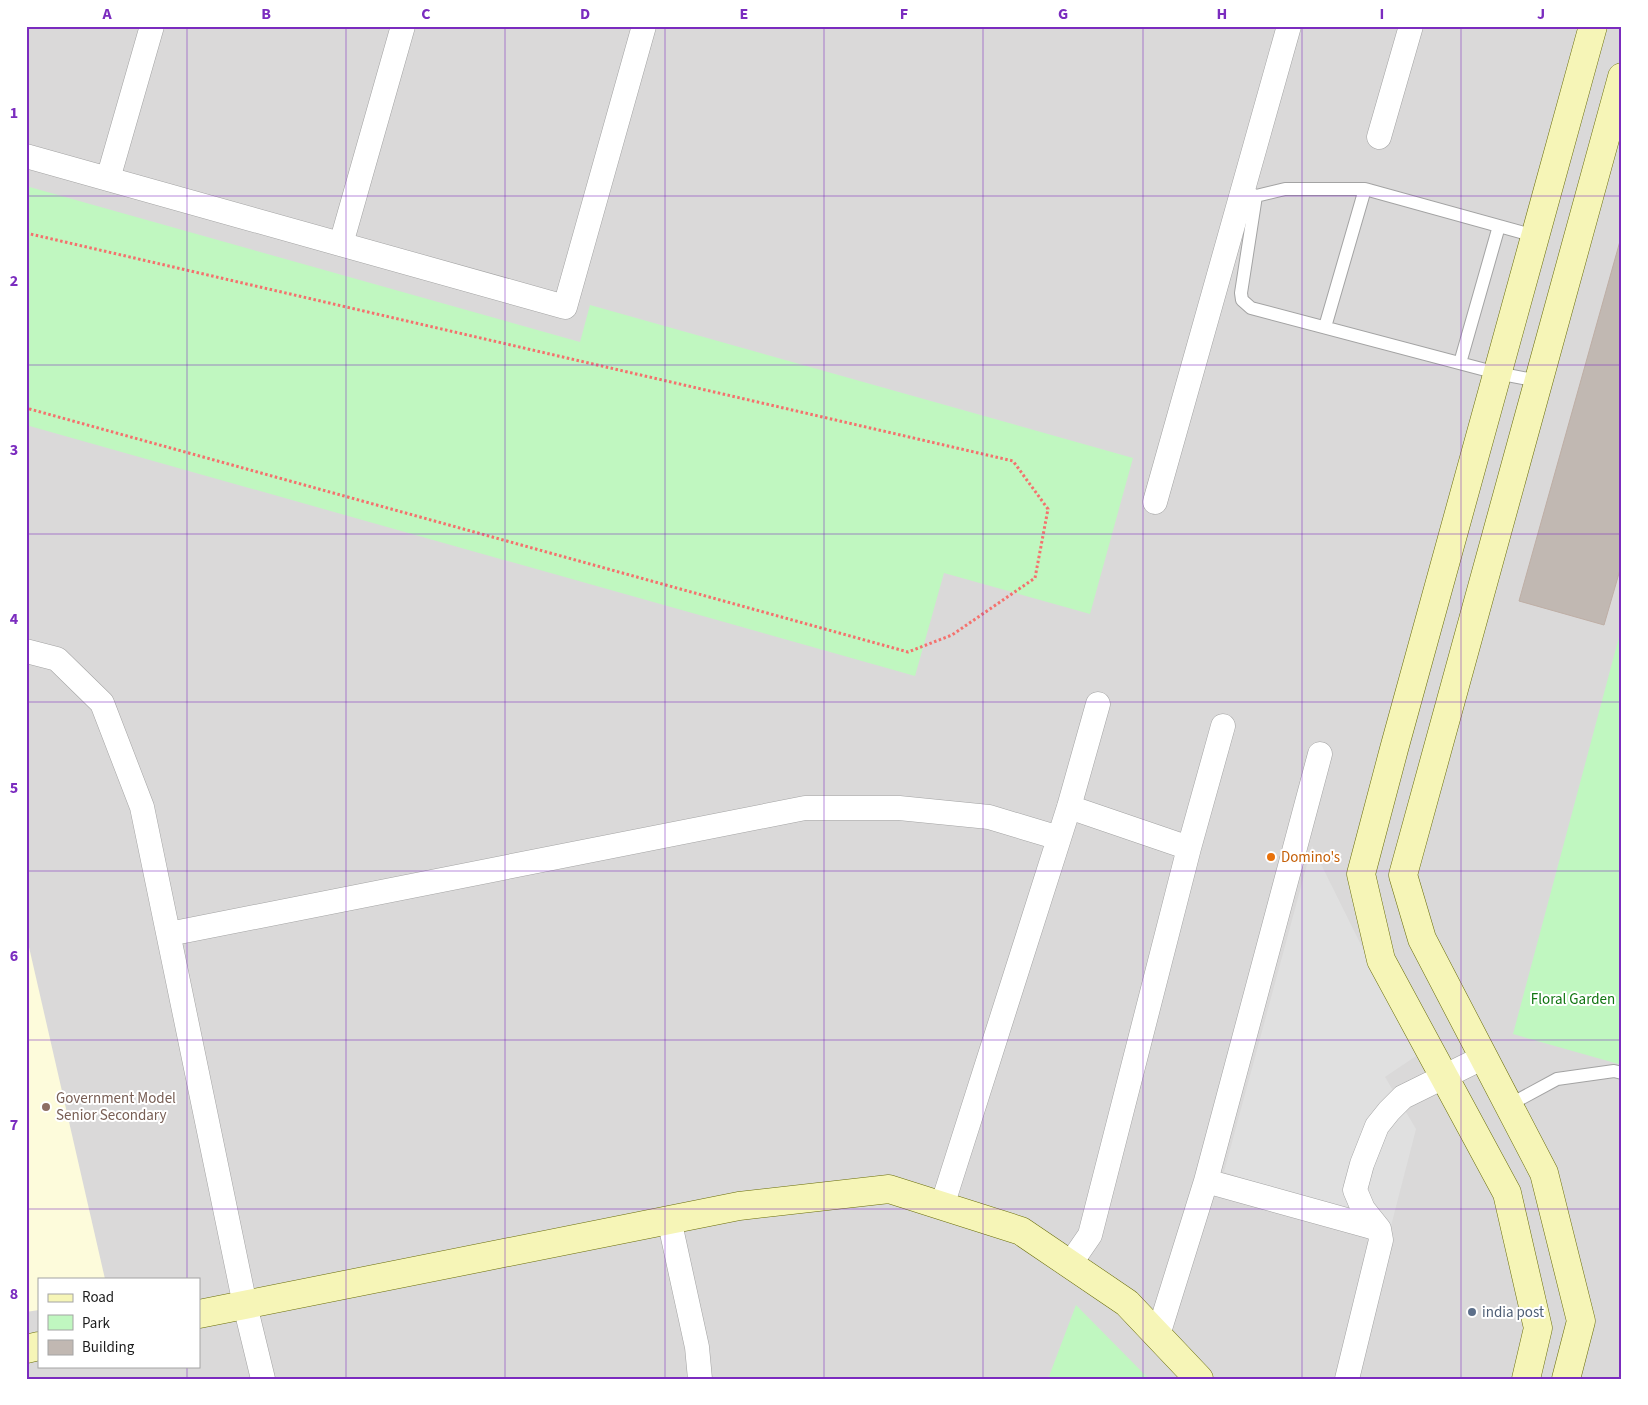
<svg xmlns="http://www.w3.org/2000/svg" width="1648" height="1405" font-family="'Source Sans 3',sans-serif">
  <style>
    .residential { fill: #dad9d9; fill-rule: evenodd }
    .education { fill: #fdfbdb }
    .park { fill: #c0f7c0 }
    .parking { fill: #e0e0e0 }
    .building { fill: #c1b8b2; stroke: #beaea5 }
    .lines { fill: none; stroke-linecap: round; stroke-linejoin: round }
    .lane-casing { stroke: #a3a3a3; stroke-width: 14 }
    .street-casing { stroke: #a3a3a3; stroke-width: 25 }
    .secondary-casing { stroke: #696d09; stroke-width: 29 }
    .path { stroke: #f4716d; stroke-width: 3; stroke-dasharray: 2.5 2.5; stroke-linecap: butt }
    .lane { stroke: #fff; stroke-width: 12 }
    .street { stroke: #fff; stroke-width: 24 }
    .secondary { stroke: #f6f5b7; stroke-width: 28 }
    .grid { fill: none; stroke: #7b2cbf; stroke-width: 1; stroke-opacity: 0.55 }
    .food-dot { fill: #e8710a; stroke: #fff; stroke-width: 2 }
    .education-dot { fill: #8d6e63; stroke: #fff; stroke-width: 2 }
    .service-dot { fill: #5c6f8a; stroke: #fff; stroke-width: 2 }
    .labels { text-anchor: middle; stroke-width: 4; stroke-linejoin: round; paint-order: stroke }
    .food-label { font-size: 15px; fill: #c56008; stroke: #fff; text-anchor: start }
    .park-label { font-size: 15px; fill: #107511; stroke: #fff }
    .education-label { font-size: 15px; fill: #785e54; stroke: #fff; text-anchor: start }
    .service-label { font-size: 15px; fill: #4e5e75; stroke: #fff; text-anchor: start }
    .neatline { fill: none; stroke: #7b2cbf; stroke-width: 2 }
    .grid-label { font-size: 16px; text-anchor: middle; font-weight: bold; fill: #7b2cbf }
  </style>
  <rect width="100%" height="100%" fill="#ede9e2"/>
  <path class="residential" d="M 26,26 L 1622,26 L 1622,1379 L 26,1379 ZM 39,1279 L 199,1279 L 199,1366 L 39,1366 Z"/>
  <path class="education" d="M 26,934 L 105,1279 L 39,1279 L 39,1310 L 26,1312 Z"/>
  <path class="park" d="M 26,186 L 580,342 L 590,305 L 1133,458 L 1090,614 L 944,573 L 915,676 L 26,425 Z
    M 1619,637 L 1622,638 L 1622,1065 L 1513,1034 Z
    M 1076,1305 L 1149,1379 L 1048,1379 Z"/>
  <path class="parking" d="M 1312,846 L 1416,1056 L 1385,1077 L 1416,1129 L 1391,1226 L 1224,1172 Z"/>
  <path class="building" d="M 1622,234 L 1622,563 L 1604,625 L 1519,601 Z"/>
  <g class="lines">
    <g class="lane-casing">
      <path id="lane" d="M 1243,190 L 1256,196 L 1241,293 L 1242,300 L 1251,308 L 1497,373 L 1539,381
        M 1256,196 L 1285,189 L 1365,189 L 1535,236
        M 1325,327 L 1365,189
        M 1460,363 L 1499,226
        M 1509,1105 L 1557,1079 L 1614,1071 L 1622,1073"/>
    </g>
    <g class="street-casing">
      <path id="street" d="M 1379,137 L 1411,26
        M 26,156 L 565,307 L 644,26
        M 108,179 L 152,26
        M 341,244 L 403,26
        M 1155,502 L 1289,26
        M 26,651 L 57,659 L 102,703 L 142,807 L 245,1305 L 263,1379
        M 1069,807 L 1189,848
        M 169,934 L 805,808 L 899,808 L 989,817 L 1059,838
        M 1206,1181 L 1320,754
        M 942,1206 L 1069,807 L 1098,704
        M 669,1219 L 697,1347 L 700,1379
        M 1070,1264 L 1090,1235 L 1189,848 L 1223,726
        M 1158,1335 L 1206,1181 L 1379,1229
        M 1347,1379 L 1381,1240 L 1379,1229 L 1363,1209 L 1355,1190 L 1362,1164 L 1377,1126 L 1389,1111 L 1403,1097 L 1484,1057"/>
    </g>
    <g class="secondary-casing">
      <path id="secondary" d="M 199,1314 L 739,1206 L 889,1189 L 1021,1231 L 1127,1303 L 1199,1379
        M 26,1349 L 39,1346
        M 1526,1379 L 1538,1328 L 1507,1193 L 1381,960 L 1361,874 L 1394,749 L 1593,26
        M 1566,1379 L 1581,1321 L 1544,1173 L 1422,939 L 1403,875 L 1622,77"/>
    </g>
    <path class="path" d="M 26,233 L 1013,461 L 1048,509 L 1035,578 L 952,635 L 908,652 L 26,408"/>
    <use href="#lane" class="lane"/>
    <use href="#street" class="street"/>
    <use href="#secondary" class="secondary"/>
  </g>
  <path class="grid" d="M 187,26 L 187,1279M 346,26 L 346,1379M 505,26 L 505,1379M 665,26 L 665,1379M 824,26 L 824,1379M 983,26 L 983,1379M 1143,26 L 1143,1379M 1302,26 L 1302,1379M 1461,26 L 1461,1379M 26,196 L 1622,196M 26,365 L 1622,365M 26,534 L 1622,534M 26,702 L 1622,702M 26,871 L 1622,871M 26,1040 L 1622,1040M 26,1209 L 1622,1209M 187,1366 L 187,1379"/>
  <circle class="food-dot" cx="1271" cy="857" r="5"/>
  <circle class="education-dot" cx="46" cy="1107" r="5"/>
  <circle class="service-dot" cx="1472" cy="1312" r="5"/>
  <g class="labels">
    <g class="food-label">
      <text x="1281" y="862">Domino's</text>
    </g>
    <g class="park-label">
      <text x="1573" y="1004">Floral Garden</text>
    </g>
    <g class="education-label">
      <text x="56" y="1103">Government Model<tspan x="56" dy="17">Senior Secondary</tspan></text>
    </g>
    <g class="service-label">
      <text x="1482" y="1317">india post</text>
    </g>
  </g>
  <rect width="1648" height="1405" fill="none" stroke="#ffffff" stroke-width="55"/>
  <rect x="38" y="1278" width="162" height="90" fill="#ffffff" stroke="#a4a4a4"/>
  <rect x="48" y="1294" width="25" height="8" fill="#f6f5b7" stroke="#a4a4a4"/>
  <text x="82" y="1302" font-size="15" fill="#1c1c1c">Road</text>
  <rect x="48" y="1315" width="25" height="15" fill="#c0f7c0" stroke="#a4a4a4"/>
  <text x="82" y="1328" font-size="15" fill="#1c1c1c">Park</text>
  <rect x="48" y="1340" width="25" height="15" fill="#c1b8b2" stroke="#a4a4a4"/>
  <text x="82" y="1352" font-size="15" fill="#1c1c1c">Building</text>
  <rect x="28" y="28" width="1592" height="1350" class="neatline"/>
  <g class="grid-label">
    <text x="107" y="19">A</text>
    <text x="266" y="19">B</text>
    <text x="426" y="19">C</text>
    <text x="585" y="19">D</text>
    <text x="744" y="19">E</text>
    <text x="904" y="19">F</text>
    <text x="1063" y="19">G</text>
    <text x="1222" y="19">H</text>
    <text x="1382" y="19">I</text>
    <text x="1541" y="19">J</text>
    <text x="14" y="118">1</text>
    <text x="14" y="286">2</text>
    <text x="14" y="455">3</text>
    <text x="14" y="624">4</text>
    <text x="14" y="793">5</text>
    <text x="14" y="961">6</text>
    <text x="14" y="1130">7</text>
    <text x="14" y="1299">8</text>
  </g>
</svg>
